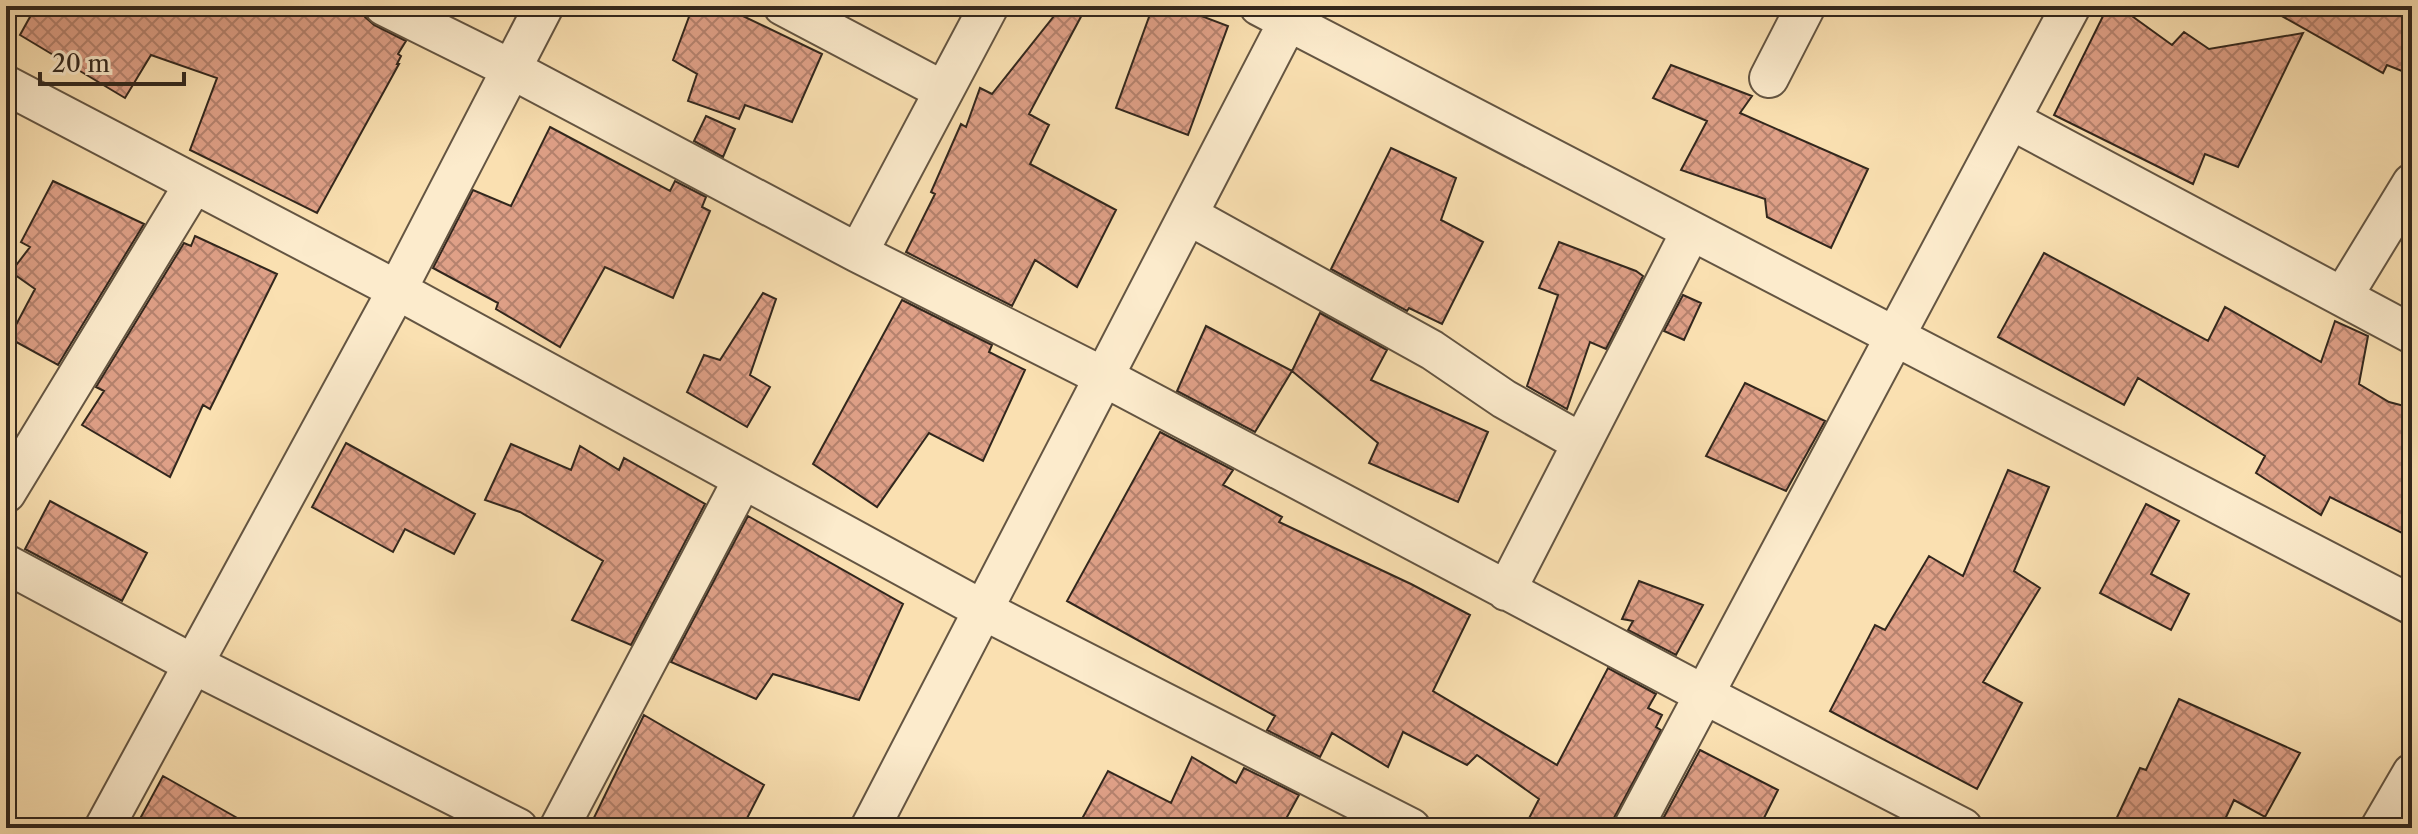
<svg xmlns="http://www.w3.org/2000/svg" width="2418" height="834" font-family="'Libre Caslon Text',serif">
  <style>
    .building { fill: url(#building-cross-hatch); stroke: #32271d; stroke-width: 2 }
    .lines { fill: none; stroke-linecap: round; stroke-linejoin: round }
    .minor-casing { stroke: #645542; stroke-width: 42 }
    .minor { stroke: #fcebcc; stroke-width: 38 }
  </style>
  <defs>
    <pattern id="building-cross-hatch" width="8" height="8" patternUnits="userSpaceOnUse" patternTransform="scale(2)"><rect width="8" height="8" fill="#dfa087"/><path d="M0 0l8 8M0 8l8-8" fill="none" stroke="#b5826e"/></pattern>
  </defs>
  <rect width="100%" height="100%" fill="#fae0b1"/>
  <filter id="stains"><feTurbulence type="fractalNoise" baseFrequency=".0025" numOctaves="4"/><feColorMatrix values="0 0 0 0 .2 0 0 0 0 .09 0 0 0 0 .02 0 0 0 .5 -.17"/></filter>
  <radialGradient id="worn" r=".72"><stop offset=".6" stop-color="#630" stop-opacity="0"/><stop offset="1" stop-color="#630" stop-opacity=".3"/></radialGradient>
  <path class="building" d="M 36,6 L 362,6 L 365,17 L 374,25 L 406,41 L 398,54 L 401,56 L 397,64 L 399,64 L 317,213 L 190,150 L 217,78 L 151,55 L 125,98 L 20,35 Z
    M 693,6 L 722,6 L 822,54 L 792,122 L 745,105 L 739,119 L 688,101 L 697,74 L 673,60 Z
    M 1062,6 L 1076,6 L 1084,11 L 1029,114 L 1049,125 L 1030,164 L 1116,210 L 1077,287 L 1035,260 L 1012,306 L 906,252 L 935,194 L 931,192 L 961,124 L 966,127 L 980,88 L 992,94 Z
    M 1153,6 L 1175,6 L 1228,26 L 1188,135 L 1116,108 Z
    M 2108,6 L 2118,6 L 2172,45 L 2184,32 L 2209,49 L 2303,33 L 2238,167 L 2205,154 L 2193,184 L 2054,115 Z
    M 2264,6 L 2412,6 L 2412,75 L 2387,65 L 2383,73 Z
    M 1671,65 L 1752,96 L 1740,113 L 1868,169 L 1831,248 L 1767,217 L 1765,199 L 1681,170 L 1707,121 L 1653,98 Z
    M 706,116 L 735,129 L 723,157 L 694,141 Z
    M 550,127 L 670,191 L 675,181 L 706,197 L 702,207 L 710,211 L 673,298 L 605,267 L 560,347 L 496,309 L 498,303 L 433,268 L 473,190 L 511,206 Z
    M 1391,148 L 1456,178 L 1441,220 L 1483,242 L 1442,324 L 1409,308 L 1407,311 L 1331,269 Z
    M 53,181 L 144,224 L 58,365 L 9,338 L 35,289 L 11,272 L 30,247 L 21,242 Z
    M 195,236 L 277,274 L 210,409 L 203,405 L 170,477 L 82,425 L 104,391 L 96,387 L 184,243 L 191,246 Z
    M 1559,242 L 1636,271 L 1643,276 L 1606,349 L 1590,342 L 1567,409 L 1527,386 L 1558,295 L 1539,288 Z
    M 2044,253 L 2208,341 L 2225,307 L 2321,362 L 2335,321 L 2368,336 L 2359,384 L 2389,402 L 2412,408 L 2412,538 L 2330,497 L 2321,515 L 2256,473 L 2265,456 L 2138,378 L 2124,405 L 1998,337 Z
    M 763,293 L 776,299 L 750,375 L 770,387 L 747,427 L 687,392 L 704,355 L 720,360 Z
    M 1683,295 L 1701,303 L 1684,340 L 1664,331 Z
    M 902,300 L 992,345 L 989,352 L 1025,370 L 983,461 L 929,433 L 877,507 L 813,464 Z
    M 1320,313 L 1387,350 L 1371,380 L 1488,432 L 1458,502 L 1369,463 L 1378,443 L 1292,371 Z
    M 1206,326 L 1292,371 L 1255,432 L 1177,391 Z
    M 1745,383 L 1825,421 L 1786,491 L 1706,456 Z
    M 1160,432 L 1233,470 L 1223,485 L 1282,517 L 1279,522 L 1411,584 L 1470,615 L 1433,691 L 1557,765 L 1608,668 L 1656,694 L 1648,708 L 1662,715 L 1656,727 L 1661,730 L 1614,818 L 1611,828 L 1524,828 L 1539,799 L 1477,755 L 1467,765 L 1403,732 L 1388,767 L 1332,733 L 1320,757 L 1267,730 L 1275,716 L 1067,601 Z
    M 346,443 L 475,514 L 454,554 L 405,529 L 393,552 L 312,507 Z
    M 511,444 L 571,470 L 580,446 L 619,470 L 624,458 L 705,504 L 631,645 L 572,620 L 603,561 L 520,512 L 485,500 Z
    M 2008,470 L 2049,487 L 2014,571 L 2040,588 L 1983,682 L 2022,703 L 1977,789 L 1830,711 L 1875,625 L 1885,630 L 1929,556 L 1963,576 Z
    M 50,501 L 147,553 L 122,601 L 25,549 Z
    M 2146,504 L 2179,521 L 2151,574 L 2189,594 L 2171,630 L 2100,593 Z
    M 748,516 L 903,604 L 859,700 L 773,674 L 756,699 L 671,662 Z
    M 1639,581 L 1703,605 L 1676,655 L 1628,630 L 1633,621 L 1622,619 Z
    M 2179,699 L 2300,753 L 2265,817 L 2234,800 L 2221,828 L 2112,828 L 2140,768 L 2146,770 Z
    M 644,715 L 764,785 L 742,828 L 589,828 Z
    M 1700,750 L 1778,790 L 1759,828 L 1658,828 Z
    M 1192,757 L 1236,783 L 1244,768 L 1299,795 L 1281,828 L 1077,828 L 1108,771 L 1171,803 Z
    M 163,776 L 255,828 L 135,828 Z"/>
  <g class="lines">
    <g class="minor-casing">
      <path id="minor" d="M 384,6 L 511,69 L 858,253 L 1104,377 L 1705,695 L 1963,828
        M 783,6 L 944,91
        M 1259,6 L 2412,605
        M 1769,78 L 1806,6
        M 6,85 L 397,290 L 983,610 L 1411,828
        M 2011,120 L 2412,334
        M 1188,215 L 1432,350 L 1504,399 L 1582,443
        M 858,253 L 989,6
        M 2343,296 L 2412,183
        M 6,493 L 194,184
        M 6,564 L 193,664 L 518,828
        M 1506,591 L 1691,231
        M 104,828 L 397,290 L 544,6
        M 559,828 L 743,479
        M 870,828 L 1296,6
        M 1633,828 L 2071,6
        M 2380,828 L 2412,773"/>
    </g>
    <use href="#minor" class="minor"/>
  </g>
  <rect width="2418" height="834" fill="none" stroke="#fae0b1" stroke-width="32"/>
  <rect x="8" y="8" width="2402" height="818" fill="none" stroke="#32271d" stroke-width="4"/>
  <rect x="16" y="16" width="2386" height="802" fill="none" stroke="#32271d" stroke-width="2"/>
  <path d="M40 72v12h144v-12" fill="none" stroke="#32271d" stroke-width="4"/>
  <text x="52" y="72" font-size="24" fill="#32271d" stroke="#fcebcc" stroke-width="6" paint-order="stroke">20 m</text>
  <rect width="100%" height="100%" filter="url(#stains)"/>
  <rect width="100%" height="100%" fill="url(#worn)"/>
</svg>
